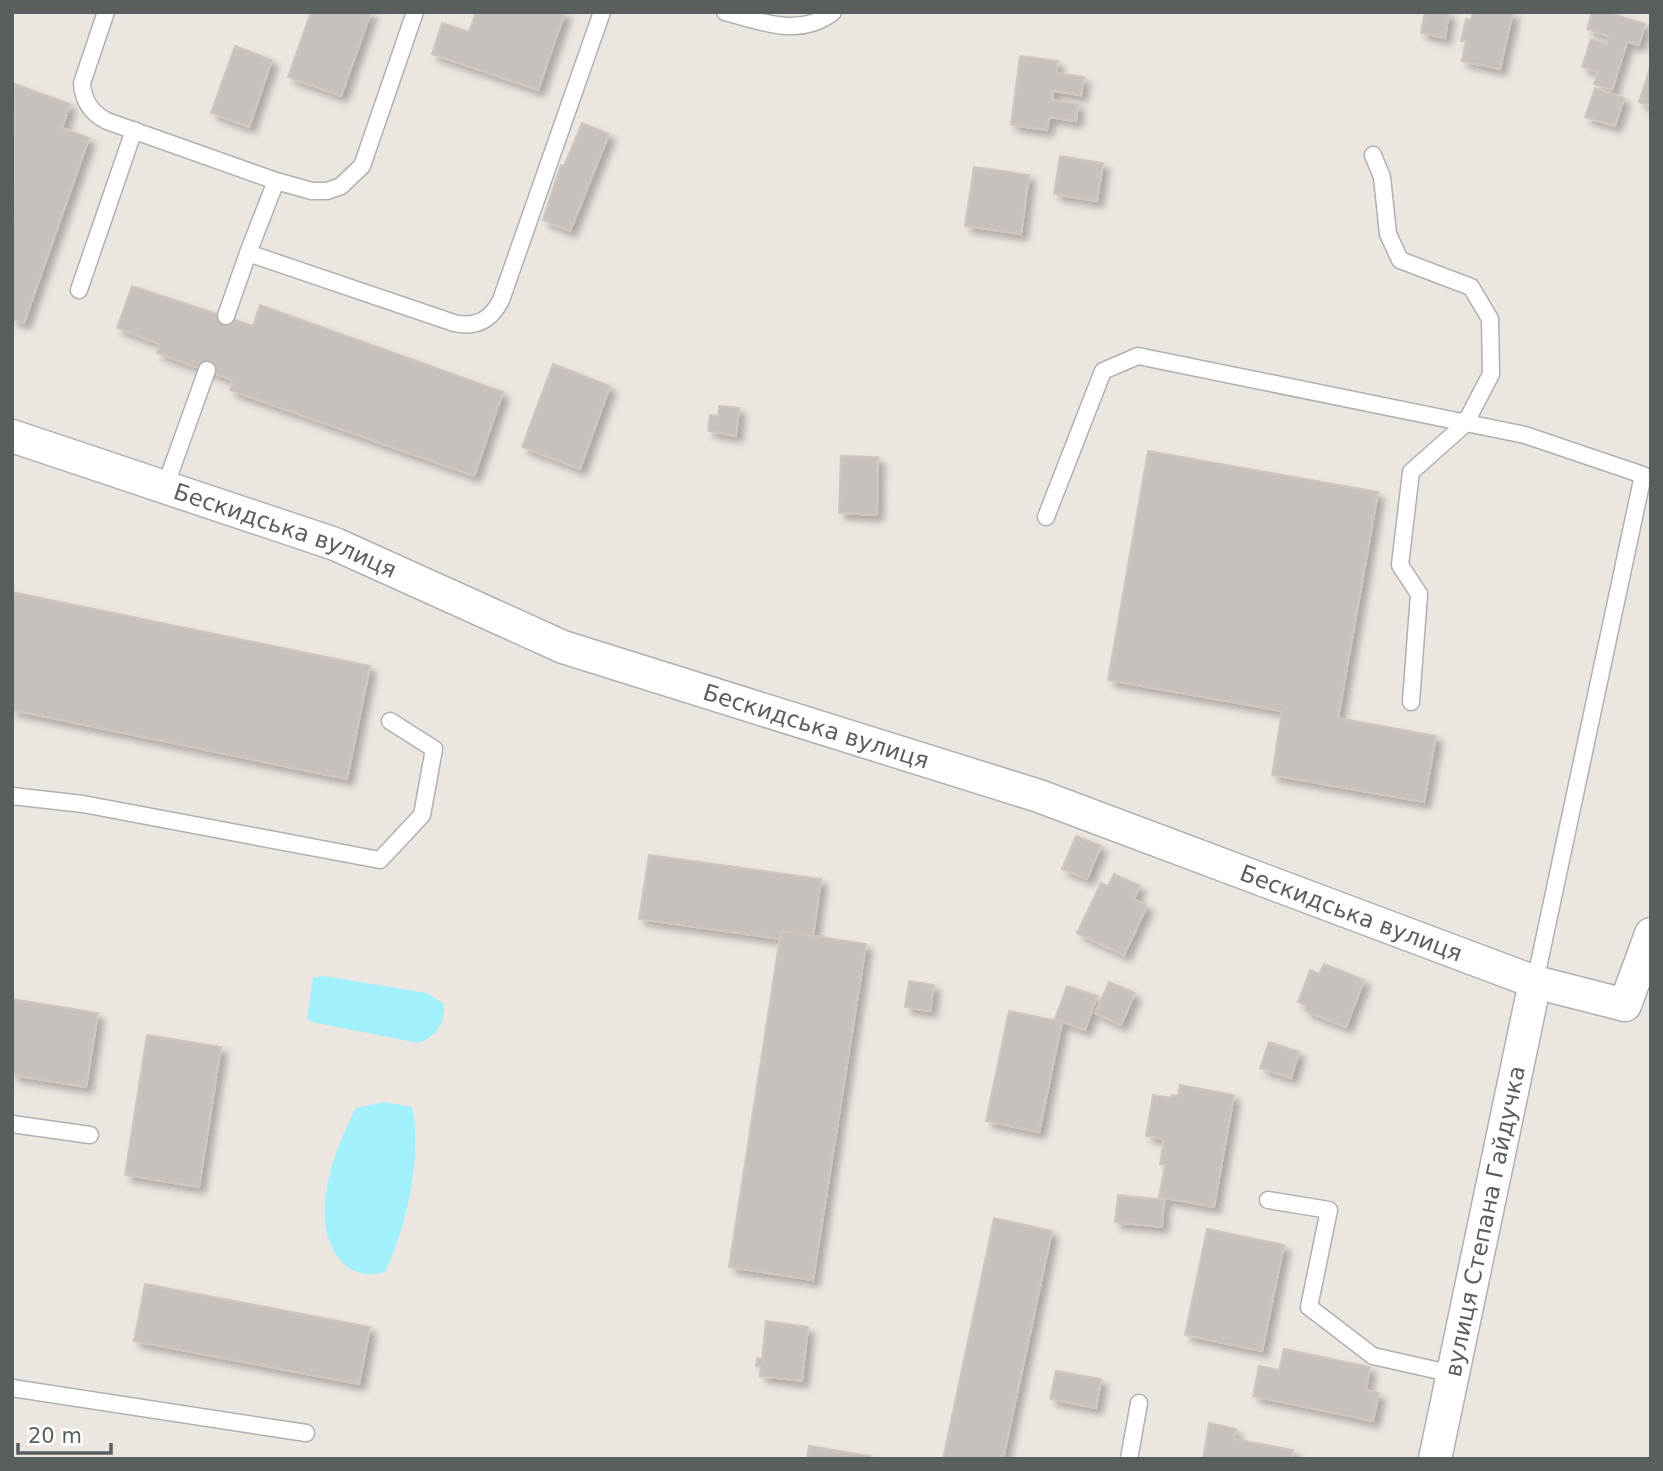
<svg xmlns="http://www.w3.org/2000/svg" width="1663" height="1471" font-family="'DejaVu Sans',sans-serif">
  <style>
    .water { fill: #a1f0fb }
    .building { fill: #c7c1be; stroke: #d0c6bf; stroke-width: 2; filter: url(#shadow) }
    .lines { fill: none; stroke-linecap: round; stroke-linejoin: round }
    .service-casing { stroke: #adb1b3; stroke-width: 19 }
    .minor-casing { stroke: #adb1b3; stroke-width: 35 }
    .service { stroke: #fff; stroke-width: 16 }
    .minor { stroke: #fff; stroke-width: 32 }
    .labels { text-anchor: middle; stroke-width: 6; stroke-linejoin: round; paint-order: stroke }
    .street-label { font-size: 23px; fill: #595f61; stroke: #fff }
  </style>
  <defs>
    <filter id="shadow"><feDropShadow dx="6" dy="6" stdDeviation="3.5" flood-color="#0004"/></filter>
  </defs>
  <rect width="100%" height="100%" fill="#ece6e1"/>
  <path class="water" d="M 324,976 L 427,993 L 444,1004 C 444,1024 438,1035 419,1043 L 312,1022 L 307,1019 L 313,978 Z
    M 384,1102 L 412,1107 C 423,1155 406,1229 385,1272 C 365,1277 350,1273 338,1257 C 308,1217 335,1148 356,1108 Z"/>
  <path class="building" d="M 311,12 L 371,12 L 341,96 L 288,77 Z
    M 476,12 L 565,12 L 538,90 L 432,54 L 442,23 L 469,32 Z
    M 1425,12 L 1449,12 L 1445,38 L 1421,33 Z
    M 1473,12 L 1513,12 L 1500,69 L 1462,61 L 1466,41 L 1461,41 L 1466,19 L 1471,20 Z
    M 1592,12 L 1607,12 L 1645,24 L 1639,45 L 1627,42 L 1612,90 L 1594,84 L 1598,72 L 1582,67 L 1591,39 L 1607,44 L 1609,36 L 1587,29 Z
    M 235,46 L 272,60 L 249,127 L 211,113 Z
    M 1020,56 L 1058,61 L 1056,73 L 1084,77 L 1081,95 L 1053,91 L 1052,100 L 1078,104 L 1076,121 L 1049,117 L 1047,130 L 1011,125 Z
    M 1651,64 L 1651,106 L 1639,102 Z
    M 15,84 L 70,104 L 62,128 L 89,138 L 24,323 L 12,319 Z
    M 1595,88 L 1624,98 L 1615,126 L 1585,117 Z
    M 582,123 L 609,134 L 570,231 L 543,220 L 561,165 L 564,166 Z
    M 1060,156 L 1103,163 L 1097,201 L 1054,194 Z
    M 974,167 L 1029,175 L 1021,234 L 965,226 Z
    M 132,286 L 253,326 L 260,305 L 503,392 L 474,476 L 230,390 L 233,380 L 157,353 L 160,344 L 117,328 Z
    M 553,364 L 610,386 L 580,469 L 522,447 Z
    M 719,406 L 739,408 L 736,436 L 708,431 L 710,415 L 718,416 Z
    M 1148,451 L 1378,492 L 1338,718 L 1436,736 L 1424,802 L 1272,775 L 1282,711 L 1108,680 Z
    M 841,456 L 878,457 L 877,515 L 839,513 Z
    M 12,592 L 370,666 L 347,779 L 12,710 Z
    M 1076,836 L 1101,846 L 1087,879 L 1062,869 Z
    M 649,855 L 821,879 L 813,936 L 781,931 L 781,939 L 639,919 Z
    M 1114,874 L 1140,886 L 1134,899 L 1147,906 L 1124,955 L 1077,933 L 1101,883 L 1108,886 Z
    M 781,931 L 866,944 L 813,1280 L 729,1267 Z
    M 1324,964 L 1364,980 L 1346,1027 L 1305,1011 L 1307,1006 L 1298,1002 L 1310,970 L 1319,974 Z
    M 909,981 L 934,985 L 930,1011 L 905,1007 Z
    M 1109,982 L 1135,993 L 1121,1025 L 1095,1013 Z
    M 1067,986 L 1097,996 L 1085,1030 L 1055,1019 Z
    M 12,999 L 98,1013 L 86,1087 L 12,1075 Z
    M 1009,1011 L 1062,1022 L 1039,1132 L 986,1121 Z
    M 147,1035 L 221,1047 L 199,1187 L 125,1175 Z
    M 1269,1042 L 1299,1052 L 1291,1078 L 1260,1068 Z
    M 1180,1085 L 1234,1095 L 1214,1207 L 1159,1197 L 1165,1165 L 1160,1164 L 1164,1139 L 1146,1136 L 1153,1095 L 1171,1098 L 1172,1095 L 1178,1096 Z
    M 1118,1195 L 1164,1200 L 1162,1227 L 1115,1222 Z
    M 994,1218 L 1052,1231 L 1003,1459 L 943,1459 Z
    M 1207,1229 L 1284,1245 L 1262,1351 L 1185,1335 Z
    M 145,1284 L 370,1327 L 359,1384 L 134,1341 Z
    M 766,1321 L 808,1327 L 802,1381 L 760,1376 L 761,1366 L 756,1366 L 757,1358 L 762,1359 Z
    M 1284,1349 L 1370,1367 L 1366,1390 L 1379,1393 L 1373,1421 L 1253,1396 L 1259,1366 L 1279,1370 Z
    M 1056,1371 L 1101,1379 L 1096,1408 L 1050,1399 Z
    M 1209,1423 L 1236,1429 L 1234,1439 L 1293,1450 L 1292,1459 L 1203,1459 Z
    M 809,1446 L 870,1456 L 870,1459 L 807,1459 Z"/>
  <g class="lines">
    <g class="service-casing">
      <path id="service" d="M 106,12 L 82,83 C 83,101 91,113 107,121 L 276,181
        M 725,12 C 762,22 800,38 833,12
        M 1373,155 L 1382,177 L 1388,234 L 1400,260 L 1471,287 L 1490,319 L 1491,374 L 1465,424 L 1411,472 L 1400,565 L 1419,594 L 1411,702
        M 248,253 L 276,181 L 312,191 L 327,191 L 341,186 L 362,166 L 415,12
        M 79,290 L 134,130
        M 226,316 L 248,253 L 454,323 C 476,328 491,320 501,300 L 602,12
        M 165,487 L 207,370
        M 1046,517 L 1103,371 L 1138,356 L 1525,435 L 1643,475 L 1535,982
        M 12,796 L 83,804 L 380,860 L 422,815 L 434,749 L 390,721
        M 12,1124 L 90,1135
        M 1268,1200 L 1329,1210 L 1309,1307 L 1373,1356 L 1453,1374
        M 12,1388 L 306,1433
        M 1129,1459 L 1139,1403"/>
    </g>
    <g class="minor-casing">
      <g id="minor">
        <path id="s1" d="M 12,436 L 335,544 L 563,647 L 1039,796 L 1535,982 L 1625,1005 L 1651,934"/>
        <path id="s2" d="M 1435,1459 L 1535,982"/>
      </g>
    </g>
    <use href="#service" class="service"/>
    <use href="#minor" class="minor"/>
  </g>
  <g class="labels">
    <g class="street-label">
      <text dy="8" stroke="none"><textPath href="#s1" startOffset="289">Бескидська вулиця</textPath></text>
      <text dy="8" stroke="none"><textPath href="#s1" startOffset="856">Бескидська вулиця</textPath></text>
      <text dy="8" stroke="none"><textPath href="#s1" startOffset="1423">Бескидська вулиця</textPath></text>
      <text dy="8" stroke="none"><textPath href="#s2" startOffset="243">вулиця Степана Гайдучка</textPath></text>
    </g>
  </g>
  <rect width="1663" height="1471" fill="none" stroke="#595f61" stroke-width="28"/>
  <path d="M18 1443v10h93v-10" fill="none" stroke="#595f61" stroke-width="3.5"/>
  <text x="28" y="1443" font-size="21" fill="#595f61" stroke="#ffffff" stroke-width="5" paint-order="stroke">20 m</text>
</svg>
